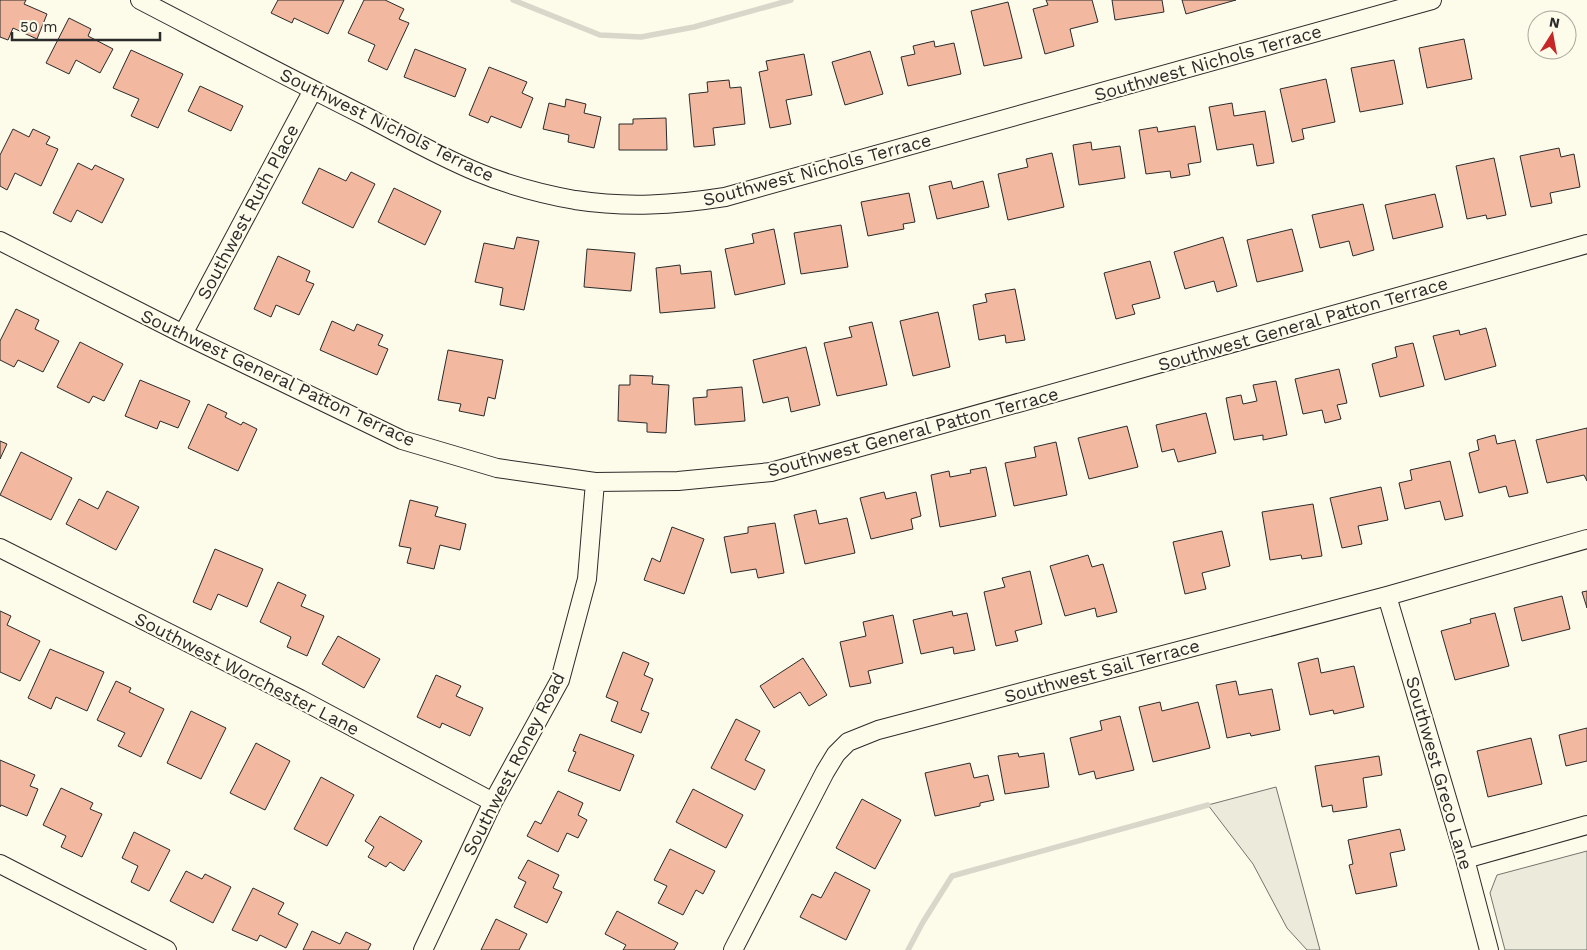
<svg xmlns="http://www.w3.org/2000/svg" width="1587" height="950" font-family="'Work Sans',sans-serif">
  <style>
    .green { fill: #ecebdb; stroke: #74746e }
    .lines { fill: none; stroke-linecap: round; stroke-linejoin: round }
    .stream { stroke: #d8d7c9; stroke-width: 5.5 }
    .building { fill: #f2b8a0; stroke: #2b2b2b }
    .minor-casing { stroke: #2b2b2b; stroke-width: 20 }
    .minor { stroke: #fdfbea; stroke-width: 18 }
    .labels { text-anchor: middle; stroke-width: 4; stroke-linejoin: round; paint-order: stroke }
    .street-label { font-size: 18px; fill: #2b2b2b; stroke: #fdfbea }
  </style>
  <rect width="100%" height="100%" fill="#fdfbea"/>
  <path class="green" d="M 1276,787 L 1320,950 L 1307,950 L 1287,928 L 1253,864 L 1208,805 Z
    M 1587,851 L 1587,950 L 1505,950 L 1490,893 L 1497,875 Z"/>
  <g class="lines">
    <path class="stream" d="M 513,0 L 600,35 L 641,37 L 694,27 L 791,0
      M 908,950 L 923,922 L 952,876 L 1208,805"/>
  </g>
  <path class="building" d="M 0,0 L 26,0 L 24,4 L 47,14 L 37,39 L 13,28 L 8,40 L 0,37 Z
    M 278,0 L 344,0 L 328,34 L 294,18 L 292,23 L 271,13 Z
    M 364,0 L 385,0 L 404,9 L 399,19 L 409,23 L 387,70 L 368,61 L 375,45 L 348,33 Z
    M 1046,0 L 1092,0 L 1098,22 L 1070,29 L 1074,46 L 1045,54 L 1033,9 L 1048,5 Z
    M 1112,0 L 1162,0 L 1164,12 L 1115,20 Z
    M 1182,0 L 1236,0 L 1186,14 Z
    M 1008,2 L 1022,58 L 984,66 L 971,11 Z
    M 69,18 L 91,29 L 88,36 L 113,49 L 100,73 L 76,60 L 69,74 L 46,63 Z
    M 1464,39 L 1472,79 L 1427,88 L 1419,48 Z
    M 934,41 L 935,47 L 954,43 L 961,74 L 908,86 L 901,57 L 915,54 L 913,46 Z
    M 415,49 L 466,69 L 455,97 L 404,77 Z
    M 131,50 L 183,74 L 158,128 L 131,116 L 139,99 L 113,88 Z
    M 870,51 L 883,94 L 845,105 L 832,62 Z
    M 804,54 L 812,95 L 786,100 L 791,124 L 770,128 L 759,72 L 768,70 L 766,61 Z
    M 1394,60 L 1403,104 L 1360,112 L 1351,68 Z
    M 489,67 L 527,82 L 522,93 L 533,98 L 521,128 L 491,116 L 488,123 L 469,115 Z
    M 1326,79 L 1335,122 L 1302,129 L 1304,139 L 1292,142 L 1280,89 Z
    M 729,80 L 730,88 L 741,87 L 745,124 L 713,128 L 715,145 L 694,147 L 689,94 L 708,92 L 707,82 Z
    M 200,86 L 243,106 L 231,131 L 188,111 Z
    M 566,99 L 586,104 L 584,113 L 601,117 L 594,148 L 568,142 L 569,135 L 543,129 L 549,103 L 565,107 Z
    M 1232,103 L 1234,116 L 1265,111 L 1274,163 L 1257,166 L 1253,144 L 1217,150 L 1209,107 Z
    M 666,118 L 667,150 L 619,150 L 619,124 L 633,124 L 633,119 Z
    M 1195,126 L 1201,162 L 1188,164 L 1190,175 L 1171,178 L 1170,171 L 1146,174 L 1139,130 L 1157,127 L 1158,132 Z
    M 13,129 L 29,137 L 33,129 L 50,137 L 46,144 L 58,149 L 41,186 L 15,173 L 7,190 L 0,186 L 0,155 Z
    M 1091,142 L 1092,150 L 1120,146 L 1125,178 L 1079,185 L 1073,145 Z
    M 1559,148 L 1561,157 L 1574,154 L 1580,187 L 1550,193 L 1552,203 L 1531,207 L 1520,156 Z
    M 1052,153 L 1064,207 L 1008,220 L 998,174 L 1028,167 L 1026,159 Z
    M 1494,158 L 1506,215 L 1487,219 L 1486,215 L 1467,219 L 1456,166 Z
    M 78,163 L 92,170 L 95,165 L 124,179 L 102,223 L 77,210 L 71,222 L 53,213 Z
    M 319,168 L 346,181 L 351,172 L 375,184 L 353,228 L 302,203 Z
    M 951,181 L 953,189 L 983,181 L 989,207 L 937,219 L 929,186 Z
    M 394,188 L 441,211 L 425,245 L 378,222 Z
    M 909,193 L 915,222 L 903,224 L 904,229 L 868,236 L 861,202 Z
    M 1435,194 L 1443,227 L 1393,239 L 1385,205 Z
    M 1363,204 L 1374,250 L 1353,256 L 1349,241 L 1320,248 L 1312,215 Z
    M 841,225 L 848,267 L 801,274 L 794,233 Z
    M 774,229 L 785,284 L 735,295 L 725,249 L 754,243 L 752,234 Z
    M 1292,229 L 1303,271 L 1257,282 L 1247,240 Z
    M 517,237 L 539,241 L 524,310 L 500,305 L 503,288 L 475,282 L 484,243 L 514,249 Z
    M 1223,237 L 1237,286 L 1217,292 L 1214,281 L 1185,289 L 1174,252 Z
    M 587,249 L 635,253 L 631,291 L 584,287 Z
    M 278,256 L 310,271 L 306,281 L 314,284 L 299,315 L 276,305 L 271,317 L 254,309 Z
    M 1150,261 L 1160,298 L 1132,305 L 1135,314 L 1116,319 L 1104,273 Z
    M 680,265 L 681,274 L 711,271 L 715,308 L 660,313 L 656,268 Z
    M 1015,289 L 1025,340 L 1006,343 L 1005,335 L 979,340 L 973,305 L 987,302 L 985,294 Z
    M 16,309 L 39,320 L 35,329 L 59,341 L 43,372 L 18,360 L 14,367 L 0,360 L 0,341 Z
    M 938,312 L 950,367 L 913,376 L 900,321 Z
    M 332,321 L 354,331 L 357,324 L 383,335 L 378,345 L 388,349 L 377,375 L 320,350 Z
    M 872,322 L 887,385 L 837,396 L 824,343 L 852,337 L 849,327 Z
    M 1486,328 L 1496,366 L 1445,380 L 1433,336 L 1459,330 L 1460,335 Z
    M 80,342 L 123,364 L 104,401 L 93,396 L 89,403 L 57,387 Z
    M 1413,343 L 1424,386 L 1380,397 L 1372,364 L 1397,357 L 1395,347 Z
    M 806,347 L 820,405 L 791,412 L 788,397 L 763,403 L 753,360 Z
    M 448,350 L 503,360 L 495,399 L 488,397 L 484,416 L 459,411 L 461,404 L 438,400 Z
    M 1339,369 L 1347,403 L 1337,405 L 1341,419 L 1325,423 L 1322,410 L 1303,414 L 1295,379 Z
    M 630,375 L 653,376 L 652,384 L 669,385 L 666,433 L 647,432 L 647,423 L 618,421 L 619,385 L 630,385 Z
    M 140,380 L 190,401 L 178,428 L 160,421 L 157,429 L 125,416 Z
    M 1276,381 L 1287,435 L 1263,440 L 1263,435 L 1234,440 L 1226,398 L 1241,395 L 1243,404 L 1257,401 L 1253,385 Z
    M 742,387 L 745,421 L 695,425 L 693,398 L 707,397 L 707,390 Z
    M 208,404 L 227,413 L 225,417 L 241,425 L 243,422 L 257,429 L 238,471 L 188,448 Z
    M 1206,413 L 1216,453 L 1178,462 L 1174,449 L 1162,452 L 1156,425 Z
    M 1127,426 L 1138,467 L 1089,479 L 1078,438 Z
    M 1587,428 L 1587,481 L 1584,475 L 1547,483 L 1536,440 Z
    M 1495,435 L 1497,444 L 1515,440 L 1528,493 L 1509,497 L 1506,486 L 1479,493 L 1469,453 L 1479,450 L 1477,440 Z
    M 0,441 L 7,444 L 0,459 Z
    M 1056,442 L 1067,495 L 1014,506 L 1005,463 L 1036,457 L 1034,447 Z
    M 21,452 L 72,478 L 51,520 L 0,495 Z
    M 1450,461 L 1463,516 L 1445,520 L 1440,501 L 1405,509 L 1399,483 L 1412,480 L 1410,470 Z
    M 986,467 L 996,516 L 940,527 L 931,475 L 949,471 L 950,477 L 971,473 L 970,470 Z
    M 1381,487 L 1388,520 L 1358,526 L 1362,544 L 1342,548 L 1330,498 Z
    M 107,491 L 139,507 L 116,550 L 66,524 L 79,499 L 98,509 Z
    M 884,492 L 886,499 L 916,492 L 921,516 L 911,519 L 913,529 L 871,539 L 860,498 Z
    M 410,500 L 438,507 L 435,516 L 466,524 L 460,550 L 440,545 L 434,569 L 407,563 L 411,548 L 399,546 Z
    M 1313,504 L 1322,556 L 1302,559 L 1301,555 L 1270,560 L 1262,512 Z
    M 816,510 L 819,524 L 847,518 L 855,553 L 805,564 L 794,515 Z
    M 775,523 L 784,573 L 758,578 L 756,569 L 731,573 L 724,537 L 748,533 L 748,527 Z
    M 672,527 L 704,539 L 684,594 L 644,580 L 652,558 L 660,562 Z
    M 1222,531 L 1230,566 L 1202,573 L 1206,589 L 1185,594 L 1173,542 Z
    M 215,549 L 263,569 L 247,607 L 218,594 L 211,610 L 193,602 Z
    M 1088,555 L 1092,567 L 1103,564 L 1117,612 L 1097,617 L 1095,608 L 1065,616 L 1050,566 Z
    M 1030,571 L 1042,624 L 1015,631 L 1018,641 L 996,646 L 984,592 L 1005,587 L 1002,578 Z
    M 278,582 L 306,595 L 301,606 L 324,616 L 307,656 L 287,647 L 291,637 L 260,622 Z
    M 1587,591 L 1587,608 L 1582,592 Z
    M 1562,596 L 1570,629 L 1522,641 L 1514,608 Z
    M 0,611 L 11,616 L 7,625 L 40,641 L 20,681 L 0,672 Z
    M 952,611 L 953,616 L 967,613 L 975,650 L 954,654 L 953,647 L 921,654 L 913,620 Z
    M 1495,613 L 1509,666 L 1455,680 L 1441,631 L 1471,623 L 1470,619 Z
    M 893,615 L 903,663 L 868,671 L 871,683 L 850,687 L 840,642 L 866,636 L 863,622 Z
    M 338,636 L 380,659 L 364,688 L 322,664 Z
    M 50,649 L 104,672 L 87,711 L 56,697 L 51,709 L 28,698 Z
    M 623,652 L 649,663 L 644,675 L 653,679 L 641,710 L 649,713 L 641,733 L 611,721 L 618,702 L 606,697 Z
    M 803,658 L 827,695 L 809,706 L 800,692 L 774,708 L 760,686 Z
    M 1318,658 L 1321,673 L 1354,666 L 1364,707 L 1334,714 L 1333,710 L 1310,715 L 1298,663 Z
    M 436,675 L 461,686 L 456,696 L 483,708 L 470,736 L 442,723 L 440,728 L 417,717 Z
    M 116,681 L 131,688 L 129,692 L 164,709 L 141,757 L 118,746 L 125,733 L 97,720 Z
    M 1236,681 L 1239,695 L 1272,689 L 1280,730 L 1251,736 L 1250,733 L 1227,738 L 1216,685 Z
    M 1160,702 L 1162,711 L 1198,702 L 1210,748 L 1153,762 L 1139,707 Z
    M 191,711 L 226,728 L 201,779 L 167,763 Z
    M 1120,716 L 1134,770 L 1096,779 L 1094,771 L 1079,775 L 1070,738 L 1102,730 L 1100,721 Z
    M 736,719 L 760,731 L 745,760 L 765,770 L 755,790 L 711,768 Z
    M 1587,728 L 1587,761 L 1566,766 L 1559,735 Z
    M 580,734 L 634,755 L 620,791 L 568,771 L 576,752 L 573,751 Z
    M 1531,738 L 1542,784 L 1488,797 L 1477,751 Z
    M 256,743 L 290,761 L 265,810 L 230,793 Z
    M 1018,753 L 1019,757 L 1044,753 L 1049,787 L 1005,794 L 998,756 Z
    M 1379,756 L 1382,775 L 1363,778 L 1367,807 L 1333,812 L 1332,805 L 1322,807 L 1315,766 Z
    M 0,760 L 35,775 L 30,786 L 38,789 L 27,816 L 1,805 L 0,807 Z
    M 970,763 L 974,778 L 988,775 L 994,800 L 980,803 L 980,806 L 935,816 L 925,773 Z
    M 321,777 L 354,795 L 327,846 L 294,829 Z
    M 61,788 L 93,803 L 90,809 L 102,814 L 82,857 L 61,847 L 66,836 L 43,825 Z
    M 693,789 L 743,815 L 726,848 L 676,822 Z
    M 558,791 L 583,803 L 578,815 L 587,820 L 578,838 L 567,833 L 558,852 L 527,836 L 535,821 L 541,824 Z
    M 862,799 L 901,820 L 875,869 L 836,848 Z
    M 380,816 L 422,841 L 404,871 L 390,862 L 386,867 L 368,857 L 374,847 L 365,841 Z
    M 1400,829 L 1405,850 L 1390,853 L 1397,886 L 1356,894 L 1349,865 L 1353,864 L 1348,840 Z
    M 134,832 L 170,850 L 149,891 L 131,882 L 138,866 L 122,858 Z
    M 670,849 L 715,871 L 703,894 L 696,890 L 683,915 L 658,903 L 667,886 L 654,880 Z
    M 528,860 L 559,875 L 553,888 L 562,892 L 547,923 L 514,907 L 526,882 L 518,878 Z
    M 186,871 L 202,879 L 205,874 L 231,887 L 213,923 L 170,901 Z
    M 835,872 L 870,890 L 846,940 L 800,917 L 812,894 L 821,898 Z
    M 253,888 L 284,903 L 278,914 L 298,924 L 286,948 L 260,935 L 257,941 L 232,930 Z
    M 617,911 L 678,943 L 674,950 L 623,950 L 626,945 L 605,934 Z
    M 496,919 L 527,934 L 519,950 L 481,950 Z
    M 312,931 L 340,944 L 346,932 L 371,944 L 368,950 L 303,950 Z"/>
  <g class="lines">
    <g class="minor-casing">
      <path id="minor" d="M 140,0 C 215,39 289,78 365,116 C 402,135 438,156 477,172 C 508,185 542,194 575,200 C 627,208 674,205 725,197 L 1432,0
        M 0,241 L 183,334 L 402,440 L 497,468 L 595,482 L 678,481 L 771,472 L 1587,244
        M 183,334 L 313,90
        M 0,548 L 300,699 L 493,802
        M 1387,596 L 1465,859 L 1489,950
        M 1465,859 L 1587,825
        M 0,864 L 167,950
        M 423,950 L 493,802 L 560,680 L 587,579 L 595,482
        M 733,950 L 825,772 L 836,754 L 848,742 L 878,730 L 1387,596 L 1587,539"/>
    </g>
    <use href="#minor" class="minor"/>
  </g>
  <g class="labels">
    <g class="street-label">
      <text transform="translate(1208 63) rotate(-16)" y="6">Southwest Nichols Terrace</text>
      <text transform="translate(387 125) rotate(26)" y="6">Southwest Nichols Terrace</text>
      <text transform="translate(817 170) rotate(-15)" y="6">Southwest Nichols Terrace</text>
      <text transform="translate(248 212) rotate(-62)" y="6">Southwest Ruth Place</text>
      <text transform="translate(1303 324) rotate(-16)" y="6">Southwest General Patton Terrace</text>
      <text transform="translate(278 378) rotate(25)" y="6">Southwest General Patton Terrace</text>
      <text transform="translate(913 432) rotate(-15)" y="6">Southwest General Patton Terrace</text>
      <text transform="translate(1102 671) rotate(-15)" y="6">Southwest Sail Terrace</text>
      <text transform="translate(247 674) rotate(27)" y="6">Southwest Worchester Lane</text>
      <text transform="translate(514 764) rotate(-63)" y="6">Southwest Roney Road</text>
      <text transform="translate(1439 773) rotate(74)" y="6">Southwest Greco Lane</text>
    </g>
  </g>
  <g transform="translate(1552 35) rotate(11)"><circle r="24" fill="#fdfbea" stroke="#a9a89e"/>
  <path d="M0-4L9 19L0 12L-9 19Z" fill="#c62828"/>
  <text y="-8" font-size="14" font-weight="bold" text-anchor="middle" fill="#2b2b2b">N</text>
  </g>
  <path d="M12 32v8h148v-8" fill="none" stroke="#2b2b2b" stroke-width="2.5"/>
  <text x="20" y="32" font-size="15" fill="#2b2b2b" stroke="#fdfbea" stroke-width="4" paint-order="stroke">50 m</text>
</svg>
